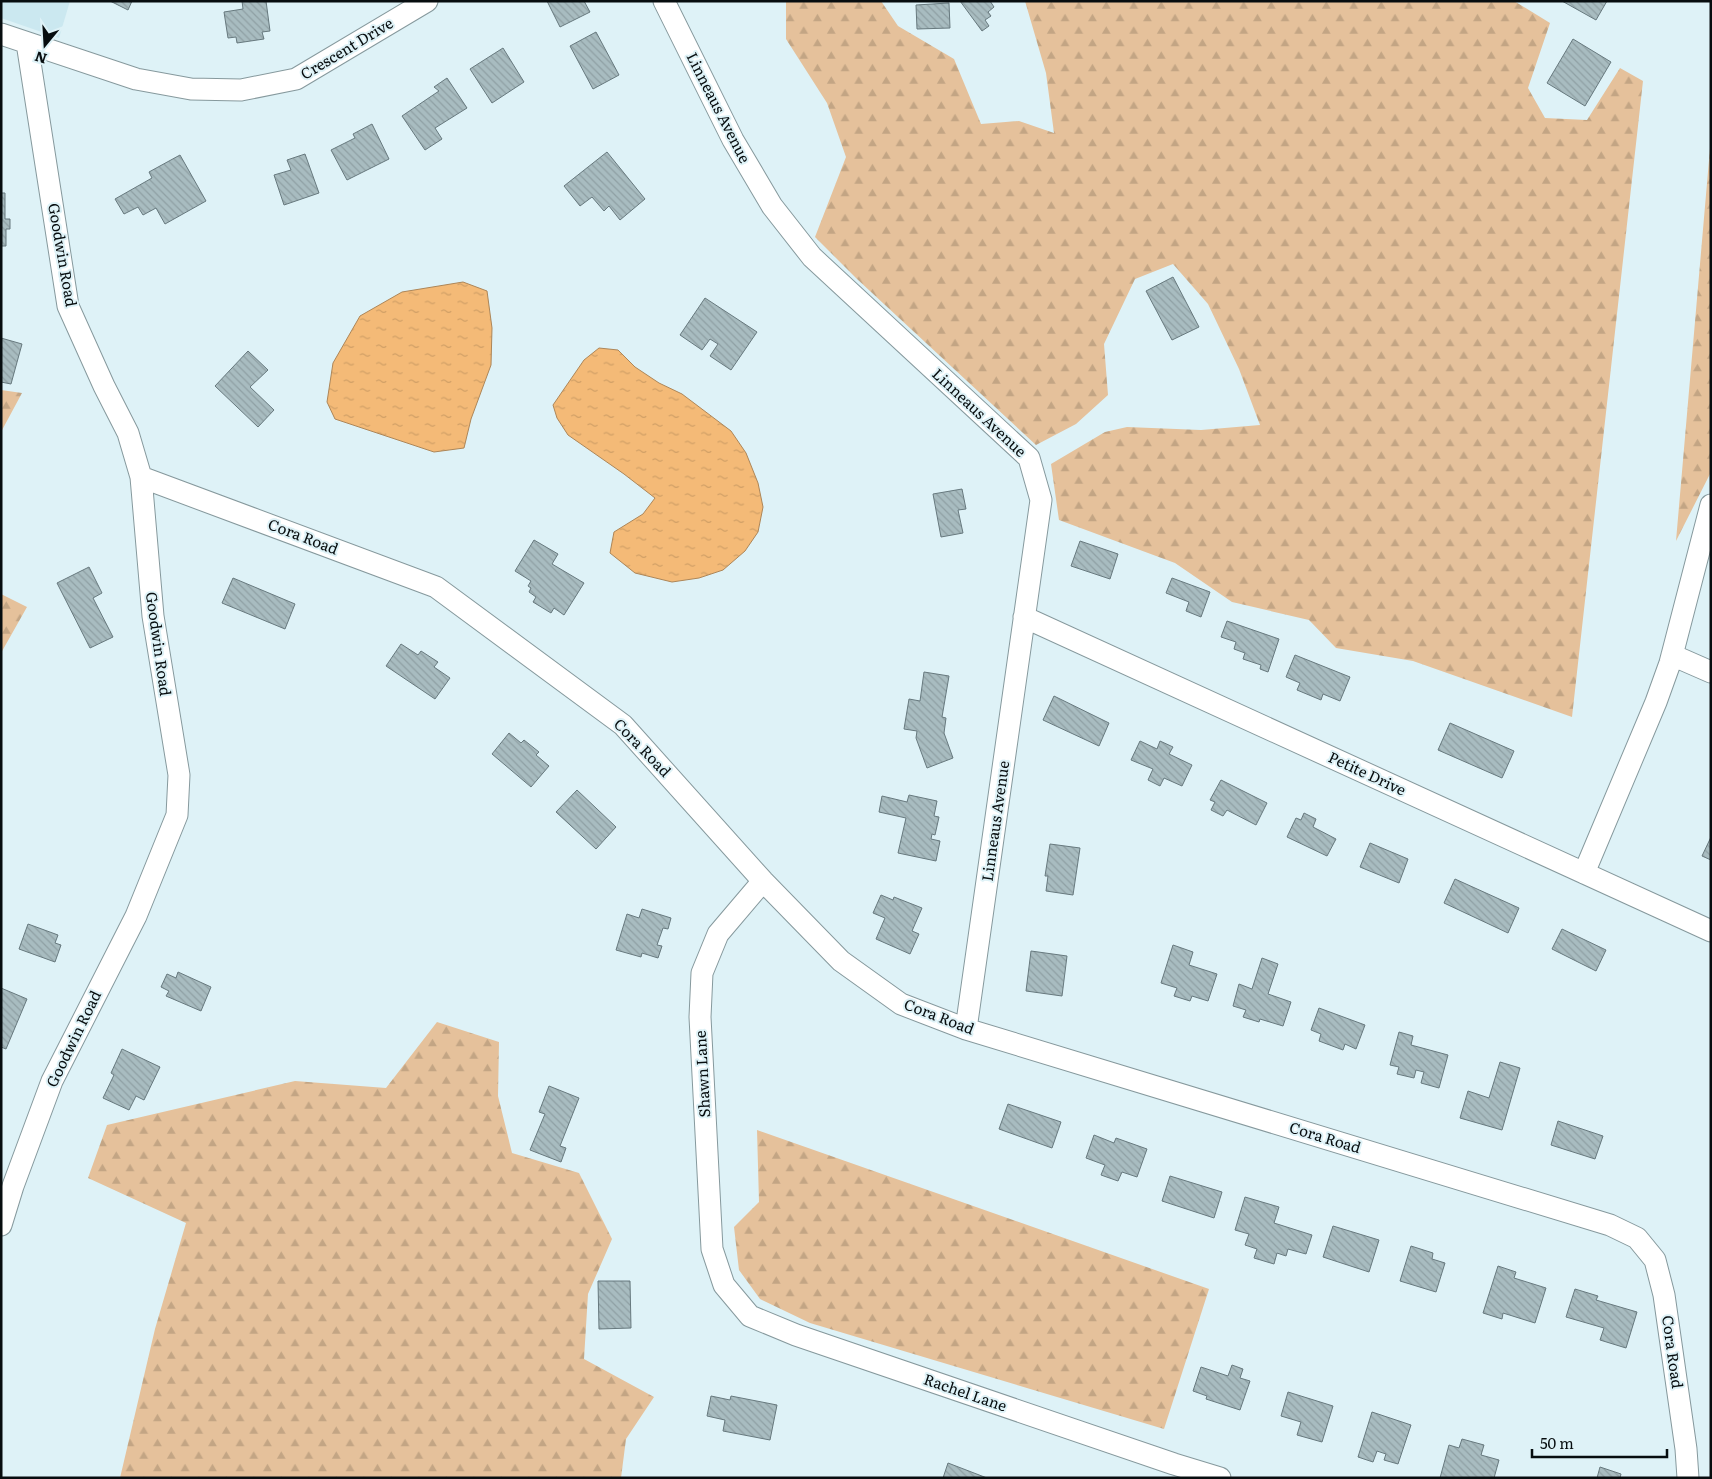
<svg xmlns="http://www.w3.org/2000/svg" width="1712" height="1479" font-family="Literata,serif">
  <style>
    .built { fill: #cbe8f0 }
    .forest { fill: url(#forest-firs) }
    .water { fill: url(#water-ripples); stroke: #ad8658 }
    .building { fill: url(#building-back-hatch); stroke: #67797e }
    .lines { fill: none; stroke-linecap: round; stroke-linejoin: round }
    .street-casing { stroke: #86999d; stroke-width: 23 }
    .street { stroke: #fff; stroke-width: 21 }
    .labels { text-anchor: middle; stroke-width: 4; stroke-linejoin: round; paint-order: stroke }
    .street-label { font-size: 15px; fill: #070d0f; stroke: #def2f7 }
  </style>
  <defs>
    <pattern id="forest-firs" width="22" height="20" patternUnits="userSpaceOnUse" patternTransform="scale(1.25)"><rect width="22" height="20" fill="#e5c19b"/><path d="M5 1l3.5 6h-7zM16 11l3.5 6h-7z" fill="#c3a584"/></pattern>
    <pattern id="water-ripples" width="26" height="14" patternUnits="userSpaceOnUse" patternTransform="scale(1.25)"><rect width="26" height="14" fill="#f4ba77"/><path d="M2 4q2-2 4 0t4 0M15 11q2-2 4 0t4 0" fill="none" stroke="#d09f66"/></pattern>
    <pattern id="building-back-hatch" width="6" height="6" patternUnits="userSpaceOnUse" patternTransform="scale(1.25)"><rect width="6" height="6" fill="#a8bcc0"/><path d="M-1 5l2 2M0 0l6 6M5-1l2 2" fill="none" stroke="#8fa0a4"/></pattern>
  </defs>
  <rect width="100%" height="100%" fill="#def2f7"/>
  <path class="built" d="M 1,1 L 70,1 L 59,38 L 1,18 Z"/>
  <path class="forest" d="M 786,1 L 881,1 L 898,26 L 954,59 L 981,124 L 1019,121 L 1054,133 L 1046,73 L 1025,1 L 1514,1 L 1550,23 L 1528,88 L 1545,118 L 1587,120 L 1620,68 L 1643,81 L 1572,717 L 1413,661 L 1336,648 L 1309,620 L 1232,602 L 1175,563 L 1059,520 L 1051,464 L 1105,432 L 1127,427 L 1201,430 L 1260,425 L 1239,369 L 1208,304 L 1173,264 L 1135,279 L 1104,344 L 1108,395 L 1076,424 L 1036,445 L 857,279 L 815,237 L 846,157 L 827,103 L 786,39 Z
    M 1711,137 L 1711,472 L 1676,541 Z
    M 1,390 L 22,393 L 1,432 Z
    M 1,594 L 27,607 L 1,653 Z
    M 437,1022 L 499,1042 L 498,1096 L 512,1153 L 579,1173 L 612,1239 L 588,1294 L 584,1359 L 654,1397 L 626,1439 L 621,1478 L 120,1478 L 155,1329 L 186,1223 L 88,1178 L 107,1125 L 295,1081 L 386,1088 Z
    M 757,1130 L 1209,1289 L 1164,1429 L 810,1323 L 760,1299 L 739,1270 L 734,1227 L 759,1202 Z"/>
  <path class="water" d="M 463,282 L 487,291 L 492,328 L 491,365 L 471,419 L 464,448 L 434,452 L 335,419 L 327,402 L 333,363 L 360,316 L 402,292 Z
    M 599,348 L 618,350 L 635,367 L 659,383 L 682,394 L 731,431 L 746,453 L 758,483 L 763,507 L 758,532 L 745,551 L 723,570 L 699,578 L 672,582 L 635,573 L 610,553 L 614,532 L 643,514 L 655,498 L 624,474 L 568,435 L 557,418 L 553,405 L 584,360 Z"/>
  <path class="building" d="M 110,1 L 132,1 L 128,10 Z
    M 242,1 L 266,1 L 270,31 L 262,32 L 264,39 L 237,43 L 236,37 L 228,38 L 224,12 L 243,9 Z
    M 547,1 L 584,1 L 590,12 L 560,27 Z
    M 960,1 L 990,1 L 994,7 L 988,12 L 991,16 L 985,20 L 989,26 L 982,31 Z
    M 1562,1 L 1607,1 L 1596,20 Z
    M 949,3 L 950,28 L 917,29 L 916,5 Z
    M 596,32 L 619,75 L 593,89 L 570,46 Z
    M 1573,39 L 1611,62 L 1585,106 L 1547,83 Z
    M 503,48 L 524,82 L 492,103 L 470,69 Z
    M 447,78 L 467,108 L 435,128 L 442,139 L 425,150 L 402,116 L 439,91 L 434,87 Z
    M 372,124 L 389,159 L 347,180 L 331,150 L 355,138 L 353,134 Z
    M 607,152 L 645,199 L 620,220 L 609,206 L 604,211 L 592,197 L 580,206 L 564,186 Z
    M 305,154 L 319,193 L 284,205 L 274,175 L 291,170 L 287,160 Z
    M 180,155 L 206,201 L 165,224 L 156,208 L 143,215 L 138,207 L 124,214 L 115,199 L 152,178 L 149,172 Z
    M 1,193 L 5,193 L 5,219 L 10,219 L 10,229 L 6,229 L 6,246 L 1,246 Z
    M 1173,277 L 1199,327 L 1172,340 L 1146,291 Z
    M 705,298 L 757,332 L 731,370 L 710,356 L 718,344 L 710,339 L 702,350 L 680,335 Z
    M 1,338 L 22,344 L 11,384 L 1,382 Z
    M 248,351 L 268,370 L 250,387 L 274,410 L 258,427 L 215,386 Z
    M 962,489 L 966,509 L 958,510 L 963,533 L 941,537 L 933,494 Z
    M 534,540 L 558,554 L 552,564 L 584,583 L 564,615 L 554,608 L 551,613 L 533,602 L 536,597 L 529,592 L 531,588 L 528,586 L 531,581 L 515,571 Z
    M 1080,541 L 1118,554 L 1110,579 L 1071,566 Z
    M 89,567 L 102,593 L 93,598 L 113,637 L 90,648 L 57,583 Z
    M 233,578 L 295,604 L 285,629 L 222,603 Z
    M 1172,578 L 1210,592 L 1201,617 L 1186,611 L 1189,602 L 1166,593 Z
    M 1227,621 L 1279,639 L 1268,672 L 1260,669 L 1261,665 L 1243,659 L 1245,653 L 1234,649 L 1236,642 L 1221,637 Z
    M 401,644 L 418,655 L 421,651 L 438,662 L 434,667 L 450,678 L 435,699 L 386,666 Z
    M 1295,655 L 1350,677 L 1340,701 L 1323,694 L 1321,700 L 1297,690 L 1300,683 L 1286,677 Z
    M 924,672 L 949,676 L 942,717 L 946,718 L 944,733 L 953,758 L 927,768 L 916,738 L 917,731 L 904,729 L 909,699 L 920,701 Z
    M 1054,696 L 1109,723 L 1099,746 L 1043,720 Z
    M 1450,723 L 1514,751 L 1502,778 L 1438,750 Z
    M 509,733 L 521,743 L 524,740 L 539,752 L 536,755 L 549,766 L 531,787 L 492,754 Z
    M 1140,741 L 1157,749 L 1160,741 L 1173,747 L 1169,754 L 1192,765 L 1182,786 L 1164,778 L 1160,786 L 1148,780 L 1153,769 L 1131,760 Z
    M 1221,780 L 1267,803 L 1256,825 L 1227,810 L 1223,816 L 1211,810 L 1215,802 L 1210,800 Z
    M 577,790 L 616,827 L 596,849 L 556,812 Z
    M 909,795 L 937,801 L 934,816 L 939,817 L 935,835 L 932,834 L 931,839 L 940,841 L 936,861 L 898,853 L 906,818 L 879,812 L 882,796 L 907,802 Z
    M 1304,813 L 1316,819 L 1313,827 L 1336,839 L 1327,856 L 1287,837 L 1296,818 L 1301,820 Z
    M 1711,837 L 1711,860 L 1702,856 Z
    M 1370,843 L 1408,859 L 1399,883 L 1360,867 Z
    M 1050,844 L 1080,848 L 1073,895 L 1046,891 L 1048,876 L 1045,876 Z
    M 1455,879 L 1519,908 L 1508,933 L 1444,903 Z
    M 881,895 L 893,900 L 894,897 L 922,908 L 912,931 L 919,934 L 910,954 L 876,939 L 885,918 L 873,913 Z
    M 642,909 L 671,918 L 668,929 L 663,928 L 657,945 L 662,946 L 658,958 L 642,953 L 641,957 L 616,950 L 627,914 L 639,918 Z
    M 28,924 L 58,935 L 55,943 L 61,945 L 55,962 L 19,949 Z
    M 1562,929 L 1606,950 L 1596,971 L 1552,949 Z
    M 1173,945 L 1193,952 L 1189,965 L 1217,974 L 1208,1001 L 1192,996 L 1190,1001 L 1174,996 L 1177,988 L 1161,983 Z
    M 1031,951 L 1067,956 L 1062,996 L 1026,991 Z
    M 1262,958 L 1278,964 L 1268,994 L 1291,1002 L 1283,1026 L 1260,1019 L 1259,1022 L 1243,1017 L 1246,1010 L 1233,1006 L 1239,984 L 1252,989 Z
    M 178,972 L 211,987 L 201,1011 L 166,996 L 169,991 L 161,987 L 167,974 L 176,978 Z
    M 1,988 L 27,999 L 6,1049 L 1,1047 Z
    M 1319,1008 L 1365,1025 L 1356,1049 L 1345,1044 L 1343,1050 L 1319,1041 L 1321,1034 L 1311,1030 Z
    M 1399,1032 L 1413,1036 L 1411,1045 L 1448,1055 L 1439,1088 L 1421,1083 L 1424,1072 L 1416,1070 L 1414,1078 L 1397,1074 L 1399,1067 L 1390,1065 Z
    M 122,1049 L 160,1067 L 144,1100 L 136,1096 L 129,1110 L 103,1098 L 114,1075 L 111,1073 Z
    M 1500,1062 L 1520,1068 L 1502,1130 L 1460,1118 L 1468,1091 L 1489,1098 Z
    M 549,1086 L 579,1098 L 560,1146 L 566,1148 L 561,1162 L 530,1150 L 545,1114 L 539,1112 Z
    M 1008,1104 L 1061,1122 L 1052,1148 L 999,1129 Z
    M 1558,1121 L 1603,1136 L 1595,1159 L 1551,1145 Z
    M 1094,1135 L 1114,1143 L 1116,1138 L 1147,1149 L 1137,1177 L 1122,1172 L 1118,1181 L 1101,1175 L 1105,1165 L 1086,1158 Z
    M 1170,1176 L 1222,1192 L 1214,1218 L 1162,1201 Z
    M 1245,1197 L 1279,1207 L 1274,1223 L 1312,1235 L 1306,1254 L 1288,1249 L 1286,1256 L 1277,1253 L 1274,1264 L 1254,1258 L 1257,1249 L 1245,1245 L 1249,1234 L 1235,1230 Z
    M 1333,1226 L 1379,1240 L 1369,1272 L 1323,1257 Z
    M 1411,1246 L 1433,1253 L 1432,1259 L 1445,1263 L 1436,1292 L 1400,1281 Z
    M 1498,1266 L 1516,1272 L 1514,1278 L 1546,1288 L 1535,1323 L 1503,1313 L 1502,1319 L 1483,1313 Z
    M 598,1281 L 630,1281 L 631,1328 L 599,1329 Z
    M 1575,1289 L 1598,1296 L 1596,1300 L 1637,1312 L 1626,1348 L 1600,1340 L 1604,1328 L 1566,1317 Z
    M 1232,1365 L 1243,1369 L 1240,1378 L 1250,1381 L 1240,1410 L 1206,1399 L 1207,1396 L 1193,1391 L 1201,1367 L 1228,1376 Z
    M 1288,1392 L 1333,1406 L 1322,1442 L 1297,1435 L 1301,1422 L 1281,1416 Z
    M 711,1396 L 730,1400 L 731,1396 L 777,1405 L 770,1440 L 723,1431 L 725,1420 L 707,1416 Z
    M 1372,1412 L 1411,1425 L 1398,1464 L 1384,1460 L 1386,1454 L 1377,1451 L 1373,1462 L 1358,1457 Z
    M 1462,1439 L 1484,1445 L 1481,1455 L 1499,1460 L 1494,1478 L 1440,1478 L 1449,1445 L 1459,1448 Z
    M 948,1463 L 987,1478 L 943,1478 Z
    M 1600,1467 L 1621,1474 L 1620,1478 L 1597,1478 Z"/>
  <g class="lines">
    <g class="street-casing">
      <path id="street" d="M 664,1 L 733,140 L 772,206 L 812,257 L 1029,458 L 1041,500 L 966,1029
        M 1,34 L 136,79 L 191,89 L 241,90 L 296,79 L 427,1
        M 141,477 L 436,587 L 623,725 L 763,881 L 841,961 L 901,1004 L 966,1029 L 1610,1225 L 1637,1238 L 1655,1260 L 1664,1295 L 1686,1449 L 1688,1478
        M 1024,617 L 1711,931
        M 1672,655 L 1711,672
        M 1584,873 L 1656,702 L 1670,663 L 1711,505
        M 763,881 L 718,934 L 702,973 L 700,1017 L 712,1249 L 724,1285 L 750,1316 L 796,1335 L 1174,1464 L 1220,1478
        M 1,1225 L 13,1186 L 52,1081 L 136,916 L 177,815 L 179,775 L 153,616 L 141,477 L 128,433 L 104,386 L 68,306 L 27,43"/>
    </g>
    <use href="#street" class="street"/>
  </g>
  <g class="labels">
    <g class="street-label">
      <text transform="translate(347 49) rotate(-31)" y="5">Crescent Drive</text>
      <text transform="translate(718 108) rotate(63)" y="5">Linneaus Avenue</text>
      <text transform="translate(62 255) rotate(80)" y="5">Goodwin Road</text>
      <text transform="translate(979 413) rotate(43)" y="5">Linneaus Avenue</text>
      <text transform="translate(303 537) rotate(21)" y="5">Cora Road</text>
      <text transform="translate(158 644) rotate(82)" y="5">Goodwin Road</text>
      <text transform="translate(642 748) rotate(46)" y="5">Cora Road</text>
      <text transform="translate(1367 774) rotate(25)" y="5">Petite Drive</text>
      <text transform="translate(996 821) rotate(-82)" y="5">Linneaus Avenue</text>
      <text transform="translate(939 1017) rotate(21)" y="5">Cora Road</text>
      <text transform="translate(74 1039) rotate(-64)" y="5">Goodwin Road</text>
      <text transform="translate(703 1074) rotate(-93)" y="5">Shawn Lane</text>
      <text transform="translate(1325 1138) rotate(17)" y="5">Cora Road</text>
      <text transform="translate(1672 1352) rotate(82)" y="5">Cora Road</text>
      <text transform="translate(965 1393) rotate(19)" y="5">Rachel Lane</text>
    </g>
  </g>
  <rect width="1712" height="1479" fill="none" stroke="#070d0f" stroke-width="5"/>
  <g transform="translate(45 45) rotate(198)" stroke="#def2f7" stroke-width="4" paint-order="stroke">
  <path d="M0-4L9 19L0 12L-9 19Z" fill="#070d0f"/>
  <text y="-8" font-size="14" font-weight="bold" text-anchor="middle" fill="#070d0f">N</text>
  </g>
  <path d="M1532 1449v8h135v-8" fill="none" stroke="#070d0f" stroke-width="2.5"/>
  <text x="1540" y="1449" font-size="15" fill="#070d0f" stroke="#def2f7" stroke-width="4" paint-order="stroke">50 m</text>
</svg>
